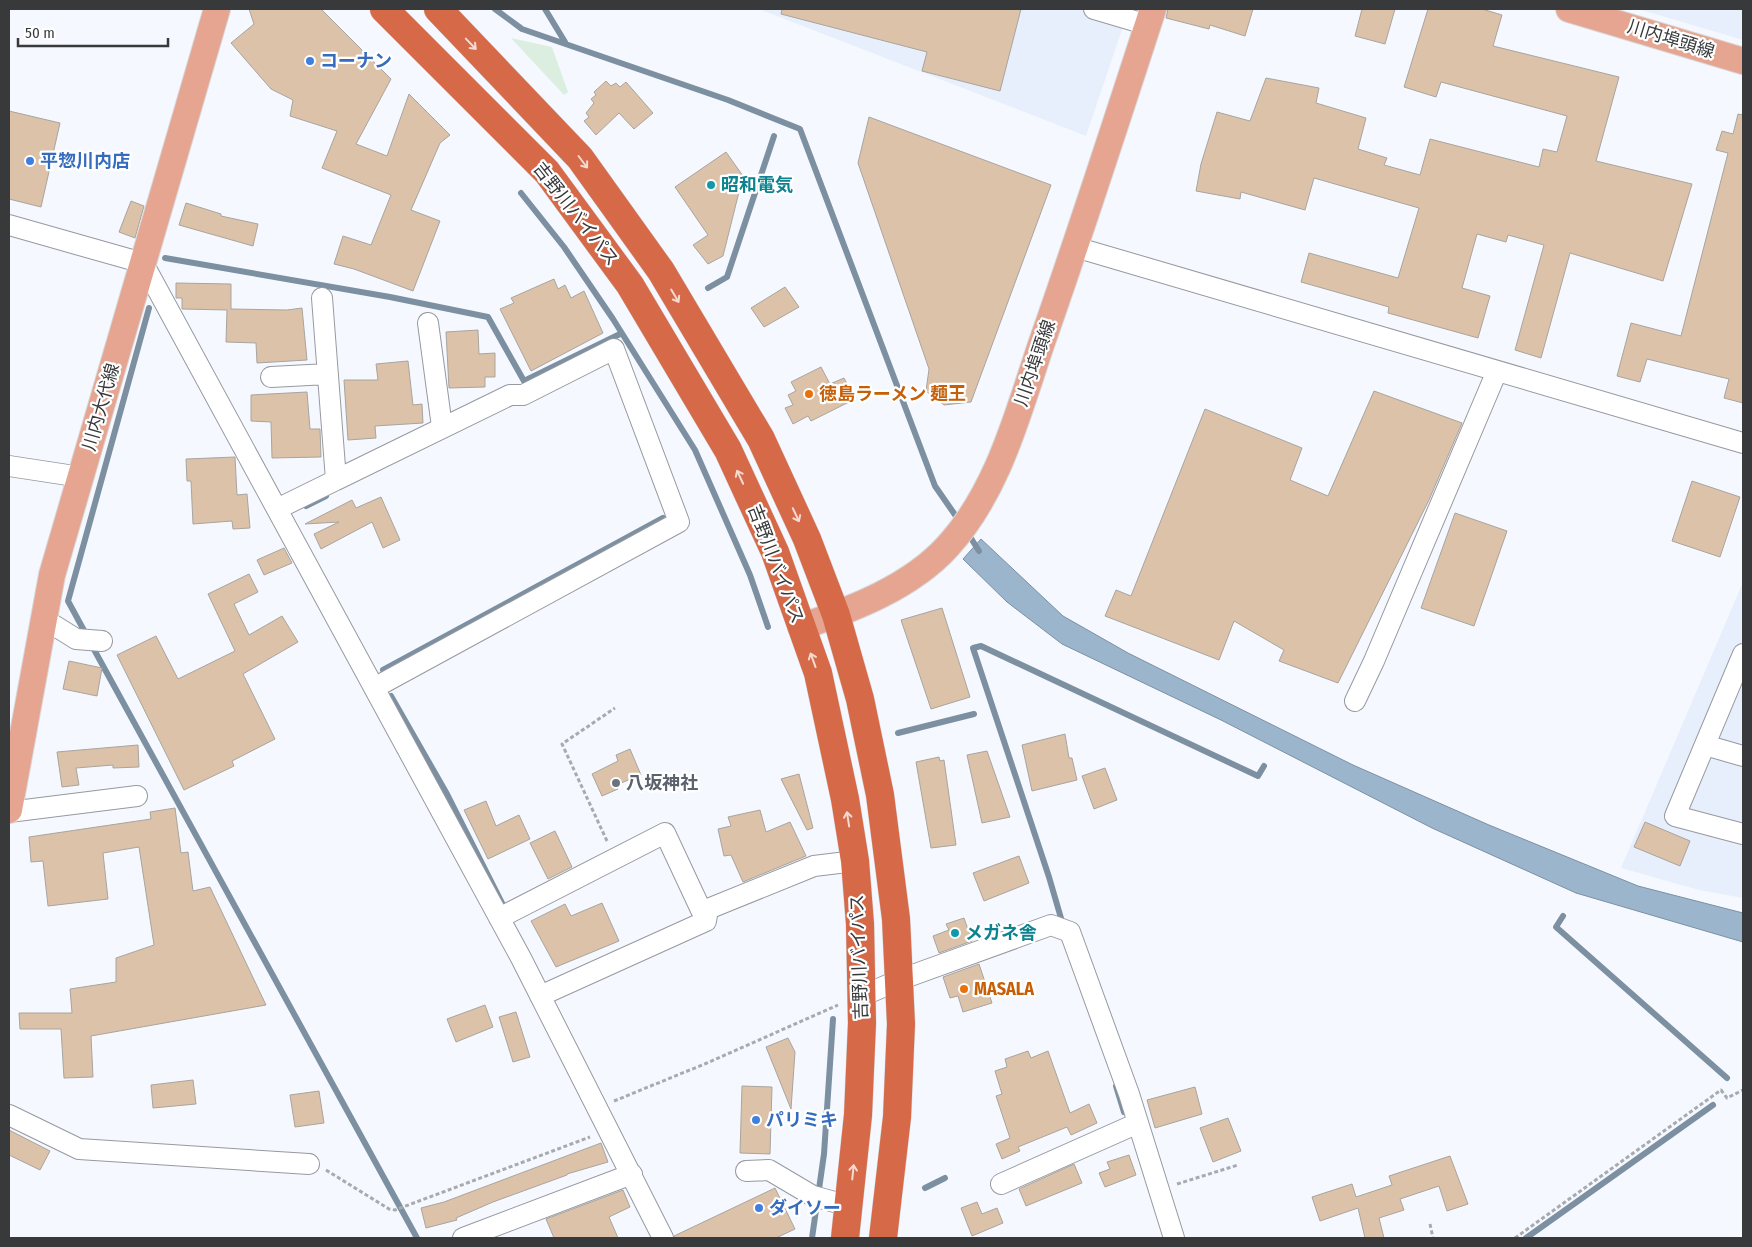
<svg xmlns="http://www.w3.org/2000/svg" width="1752" height="1247" font-family="'Fira Sans Condensed','Noto Sans JP',sans-serif">
  <style>
    .built { fill: #e7effc }
    .green { fill: #dbeee0 }
    .water { fill: #9bb5cd; stroke: #7d90a1 }
    .lines { fill: none; stroke-linecap: round; stroke-linejoin: round }
    .stream { stroke: #7d90a1; stroke-width: 6 }
    .building { fill: #dbc2a8; stroke: #a9a49f }
    .minor-casing { stroke: #96999f; stroke-width: 22 }
    .major-casing { stroke: #d7d7d8; stroke-width: 28 }
    .highway-casing { stroke: #d7d7d8; stroke-width: 29 }
    .path { stroke: #a7aaae; stroke-width: 3; stroke-dasharray: 4 2.5; stroke-linecap: butt }
    .minor { stroke: #fff; stroke-width: 20 }
    .major { stroke: #e6a591; stroke-width: 26 }
    .highway { stroke: #d66948; stroke-width: 28 }
    .oneway { stroke: #f5dad1 }
    .shop-dot { fill: #3f7fe0; stroke: #fff; stroke-width: 2 }
    .culture-dot { fill: #0f9aa8; stroke: #fff; stroke-width: 2 }
    .food-dot { fill: #e8710a; stroke: #fff; stroke-width: 2 }
    .worship-dot { fill: #6b7280; stroke: #fff; stroke-width: 2 }
    .labels { text-anchor: middle; stroke-width: 4.5; stroke-linejoin: round; paint-order: stroke }
    .street-label { font-size: 18px; fill: #37393b; stroke: #fff }
    .shop-label { font-size: 18px; font-weight: bold; fill: #366cbe; stroke: #fff; text-anchor: start }
    .culture-label { font-size: 18px; font-weight: bold; fill: #0d838f; stroke: #fff; text-anchor: start }
    .food-label { font-size: 18px; font-weight: bold; fill: #c56008; stroke: #fff; text-anchor: start }
    .worship-label { font-size: 18px; font-weight: bold; fill: #5b616d; stroke: #fff; text-anchor: start }
  </style>
  <rect width="100%" height="100%" fill="#f5f9ff"/>
  <path class="built" d="M 759,9 L 1129,9 L 1086,136 Z
    M 1638,9 L 1743,9 L 1743,40 Z
    M 1743,582 L 1743,898 L 1699,890 L 1621,868 Z"/>
  <path class="green" d="M 511,38 L 552,47 L 568,92 L 564,95 Z"/>
  <path class="water" d="M 981,539 L 1063,616 L 1128,653 L 1353,765 L 1489,825 L 1638,886 L 1743,913 L 1743,942 L 1576,893 L 1432,828 L 1221,720 L 1062,644 L 1007,602 L 963,559 Z"/>
  <g class="lines">
    <path class="stream" d="M 495,9 L 522,29 L 728,100 L 800,129 L 935,486 L 960,522
      M 545,9 L 565,42
      M 521,193 L 564,247 L 613,319 L 695,450 L 750,575 L 768,627
      M 165,258 L 390,297 L 488,317 L 524,381 L 620,334
      M 708,288 L 727,277 L 774,136
      M 306,506 L 326,496
      M 967,532 L 979,551
      M 87,636 L 68,601 L 149,308
      M 91,644 L 417,1238
      M 383,670 L 663,518
      M 391,696 L 447,794 L 502,903
      M 898,733 L 974,714
      M 1563,916 L 1556,927 L 1727,1078
      M 1063,925 L 1049,877 L 973,648 L 981,646 L 1258,776 L 1264,766
      M 1116,1086 L 1124,1112
      M 925,1188 L 945,1178
      M 812,1238 L 824,1154 L 833,1019
      M 1526,1238 L 1713,1105"/>
  </g>
  <path class="building" d="M 249,9 L 321,9 L 391,79 L 356,144 L 387,156 L 409,94 L 450,135 L 440,143 L 411,210 L 440,221 L 413,291 L 354,269 L 334,264 L 343,236 L 371,245 L 391,195 L 322,168 L 337,131 L 290,116 L 293,100 L 271,89 L 231,43 L 254,24 Z
    M 782,9 L 1021,9 L 1000,91 L 922,71 L 927,52 L 781,14 Z
    M 1168,9 L 1253,9 L 1245,36 L 1210,25 L 1209,29 L 1166,18 Z
    M 1362,9 L 1395,9 L 1385,44 L 1355,36 Z
    M 1428,9 L 1482,9 L 1502,15 L 1493,46 L 1619,77 L 1596,161 L 1692,184 L 1663,281 L 1570,253 L 1541,358 L 1515,350 L 1544,245 L 1508,235 L 1506,242 L 1477,234 L 1462,288 L 1490,296 L 1478,338 L 1388,313 L 1389,307 L 1301,282 L 1309,253 L 1398,278 L 1419,208 L 1314,178 L 1305,210 L 1241,192 L 1240,199 L 1196,191 L 1201,164 L 1217,112 L 1250,121 L 1266,78 L 1319,88 L 1316,103 L 1366,118 L 1358,149 L 1387,158 L 1384,165 L 1420,175 L 1430,139 L 1539,167 L 1543,149 L 1557,152 L 1567,116 L 1441,82 L 1436,97 L 1404,87 Z
    M 606,81 L 611,86 L 616,83 L 620,87 L 626,82 L 653,113 L 634,129 L 619,113 L 596,135 L 584,121 L 589,117 L 586,113 L 594,103 L 591,99 L 596,95 L 594,92 Z
    M 9,111 L 60,123 L 41,207 L 9,199 Z
    M 1738,114 L 1743,115 L 1743,403 L 1724,398 L 1729,379 L 1647,359 L 1640,382 L 1617,376 L 1631,323 L 1681,336 L 1728,153 L 1716,150 L 1722,131 L 1733,134 Z
    M 869,117 L 1051,185 L 971,402 L 944,405 L 926,391 L 929,369 L 858,163 Z
    M 726,152 L 748,183 L 740,188 L 723,256 L 708,264 L 693,245 L 708,235 L 675,187 Z
    M 131,201 L 144,206 L 135,238 L 119,232 Z
    M 186,203 L 221,214 L 221,216 L 258,224 L 253,246 L 179,225 Z
    M 554,279 L 558,289 L 565,285 L 571,298 L 584,291 L 603,333 L 531,371 L 500,309 L 514,303 L 511,298 Z
    M 176,283 L 231,284 L 231,309 L 287,310 L 302,308 L 307,360 L 257,363 L 256,343 L 226,342 L 227,310 L 182,309 L 182,298 L 176,298 Z
    M 785,287 L 799,307 L 764,327 L 751,308 Z
    M 478,330 L 479,354 L 495,353 L 495,377 L 485,377 L 485,387 L 449,388 L 446,332 Z
    M 408,361 L 413,405 L 422,404 L 423,423 L 375,426 L 376,438 L 348,440 L 344,380 L 378,380 L 376,364 Z
    M 821,367 L 830,384 L 844,378 L 855,399 L 811,421 L 808,416 L 793,424 L 785,408 L 793,405 L 788,395 L 796,391 L 791,382 Z
    M 1374,391 L 1462,423 L 1429,500 L 1338,683 L 1279,661 L 1284,650 L 1234,621 L 1219,660 L 1105,616 L 1116,590 L 1131,596 L 1205,409 L 1302,448 L 1290,480 L 1328,496 Z
    M 307,392 L 310,429 L 320,429 L 321,457 L 272,458 L 271,422 L 251,421 L 251,395 Z
    M 235,457 L 237,495 L 247,494 L 250,528 L 233,529 L 232,521 L 193,524 L 191,481 L 187,481 L 186,459 Z
    M 1692,481 L 1740,497 L 1720,557 L 1672,541 Z
    M 381,497 L 400,540 L 383,548 L 372,522 L 321,549 L 314,534 L 339,522 L 305,524 L 352,500 L 356,508 Z
    M 1455,513 L 1507,531 L 1474,626 L 1421,608 Z
    M 284,548 L 292,563 L 264,575 L 257,560 Z
    M 249,574 L 258,592 L 234,604 L 249,635 L 282,616 L 298,642 L 243,674 L 275,739 L 232,761 L 234,766 L 184,790 L 117,655 L 156,636 L 178,679 L 235,651 L 208,594 Z
    M 942,608 L 970,697 L 931,709 L 901,620 Z
    M 69,661 L 102,668 L 97,696 L 63,689 Z
    M 1065,734 L 1069,758 L 1072,758 L 1077,780 L 1032,791 L 1022,745 Z
    M 138,745 L 139,767 L 113,768 L 113,765 L 76,768 L 79,785 L 62,787 L 57,752 Z
    M 630,749 L 641,775 L 616,785 L 618,789 L 602,796 L 592,774 L 618,761 L 616,755 Z
    M 987,751 L 1010,817 L 982,823 L 967,755 Z
    M 939,757 L 940,761 L 944,760 L 956,845 L 931,848 L 916,762 Z
    M 1105,768 L 1117,800 L 1094,809 L 1082,776 Z
    M 799,774 L 813,828 L 807,830 L 781,779 Z
    M 486,801 L 496,826 L 519,815 L 530,839 L 488,859 L 464,810 Z
    M 175,808 L 181,853 L 188,852 L 193,891 L 210,887 L 266,1005 L 91,1036 L 93,1077 L 64,1078 L 61,1029 L 20,1029 L 19,1013 L 72,1013 L 70,989 L 116,982 L 116,958 L 154,945 L 139,847 L 103,853 L 108,899 L 48,906 L 43,861 L 31,862 L 29,837 L 151,819 L 150,812 Z
    M 760,810 L 766,832 L 790,822 L 806,856 L 743,882 L 731,855 L 724,856 L 718,829 L 731,826 L 728,817 Z
    M 1645,822 L 1690,841 L 1680,866 L 1634,847 Z
    M 555,831 L 572,867 L 548,879 L 530,843 Z
    M 1019,856 L 1029,883 L 984,901 L 973,873 Z
    M 602,903 L 619,941 L 556,967 L 531,921 L 565,904 L 571,916 Z
    M 964,918 L 972,941 L 939,953 L 933,936 L 949,930 L 946,924 Z
    M 979,964 L 992,1003 L 963,1012 L 958,996 L 950,998 L 943,977 Z
    M 485,1005 L 493,1027 L 456,1042 L 447,1019 Z
    M 516,1012 L 530,1057 L 513,1062 L 499,1017 Z
    M 788,1038 L 795,1052 L 791,1109 L 766,1047 Z
    M 1028,1051 L 1031,1058 L 1048,1051 L 1070,1113 L 1089,1104 L 1097,1123 L 1071,1135 L 1067,1127 L 1018,1147 L 1020,1151 L 1002,1159 L 996,1144 L 1010,1138 L 996,1096 L 1002,1094 L 995,1071 L 1007,1067 L 1005,1059 Z
    M 193,1080 L 196,1104 L 153,1108 L 151,1085 Z
    M 742,1086 L 772,1087 L 770,1154 L 740,1153 Z
    M 1195,1087 L 1202,1114 L 1155,1128 L 1147,1100 Z
    M 319,1091 L 324,1123 L 295,1127 L 290,1095 Z
    M 1228,1118 L 1241,1151 L 1213,1162 L 1200,1128 Z
    M 9,1130 L 50,1151 L 40,1170 L 9,1155 Z
    M 601,1143 L 608,1162 L 567,1174 L 567,1175 L 493,1202 L 456,1218 L 457,1220 L 426,1228 L 421,1208 L 444,1202 Z
    M 1129,1155 L 1136,1175 L 1105,1187 L 1099,1173 L 1110,1169 L 1107,1162 Z
    M 1450,1156 L 1468,1204 L 1447,1211 L 1439,1186 L 1400,1199 L 1404,1210 L 1379,1218 L 1384,1238 L 1365,1238 L 1358,1208 L 1320,1221 L 1312,1197 L 1352,1184 L 1356,1197 L 1392,1185 L 1389,1176 Z
    M 1074,1164 L 1082,1183 L 1026,1206 L 1019,1189 Z
    M 775,1188 L 795,1229 L 776,1238 L 675,1238 L 674,1236 Z
    M 623,1190 L 630,1207 L 609,1217 L 618,1238 L 554,1238 L 546,1219 Z
    M 977,1202 L 982,1214 L 997,1208 L 1003,1223 L 972,1236 L 961,1208 Z"/>
  <g class="lines">
    <g class="minor-casing">
      <path id="minor" d="M 1094,9 L 1148,25
        M 9,225 L 143,263 L 521,958 L 663,1238
        M 1075,247 L 1743,443
        M 322,298 L 336,480 L 510,395 L 523,395 L 614,349 L 679,522 L 374,688
        M 428,323 L 442,427
        M 271,377 L 328,374
        M 9,466 L 81,477
        M 277,509 L 336,480
        M 44,619 L 76,639 L 102,641
        M 1743,654 L 1675,816 L 1743,834
        M 1355,701 L 1374,661 L 1497,371
        M 1705,745 L 1743,756
        M 9,812 L 137,796
        M 499,918 L 665,833 L 701,910 L 708,909
        M 540,996 L 706,921 L 708,909 L 814,866 L 855,861
        M 862,996 L 899,980 L 1051,925 L 1070,932 L 1129,1094 L 1174,1238
        M 9,1115 L 79,1149 L 309,1164
        M 746,1171 L 769,1170 L 813,1196 L 849,1206
        M 1001,1184 L 1138,1123
        M 463,1238 L 632,1174"/>
    </g>
    <g class="major-casing">
      <path id="major" d="M 1569,9 L 1743,61
        M 801,627 C 853,609 911,587 948,546 C 999,490 1018,412 1042,342 C 1081,231 1117,120 1153,9
        M 9,810 L 52,575 L 217,9"/>
    </g>
    <g class="highway-casing">
      <path id="highway" d="M 384,9 L 547,172 L 630,285 L 728,450 L 775,552 L 818,673 L 845,799 L 855,861 L 860,924 L 862,1023 L 858,1115 L 845,1238
        M 438,9 L 580,158 L 661,271 L 761,439 L 807,539 L 836,615 L 860,699 L 880,795 L 896,919 L 901,1024 L 897,1117 L 883,1238"/>
    </g>
    <path class="path" d="M 607,841 L 562,744 L 615,708
      M 614,1101 L 707,1063 L 838,1005
      M 326,1170 L 389,1209 L 395,1210 L 590,1137
      M 1177,1184 L 1238,1165
      M 1430,1224 L 1433,1238
      M 1515,1238 L 1721,1090 L 1727,1098 L 1743,1090"/>
    <use href="#minor" class="minor"/>
    <use href="#major" class="major"/>
    <use href="#highway" class="highway"/>
  </g>
  <defs><path id="oneway-shaft" d="M-6 0H5M1.5-3L5.5 0L1.5 3" fill="none" stroke-width="1.6" stroke-linecap="round" stroke-linejoin="round" transform="scale(1.25)"/></defs>
  <g class="oneway">
    <use href="#oneway-shaft" transform="translate(471 44) rotate(46)"/>
    <use href="#oneway-shaft" transform="translate(583 162) rotate(53)"/>
    <use href="#oneway-shaft" transform="translate(675 296) rotate(59)"/>
    <use href="#oneway-shaft" transform="translate(740 477) rotate(-115)"/>
    <use href="#oneway-shaft" transform="translate(796 515) rotate(65)"/>
    <use href="#oneway-shaft" transform="translate(813 660) rotate(-110)"/>
    <use href="#oneway-shaft" transform="translate(848 819) rotate(-99)"/>
    <use href="#oneway-shaft" transform="translate(853 1172) rotate(-84)"/>
  </g>
  <g class="shop-dot">
    <circle cx="310" cy="61" r="5"/>
    <circle cx="30" cy="161" r="5"/>
    <circle cx="756" cy="1120" r="5"/>
    <circle cx="759" cy="1208" r="5"/>
  </g>
  <g class="culture-dot">
    <circle cx="711" cy="185" r="5"/>
    <circle cx="955" cy="933" r="5"/>
  </g>
  <g class="food-dot">
    <circle cx="809" cy="394" r="5"/>
    <circle cx="964" cy="989" r="5"/>
  </g>
  <circle class="worship-dot" cx="616" cy="783" r="5"/>
  <g class="labels">
    <g class="street-label">
      <text transform="translate(1671 39) rotate(17)" y="6">川内埠頭線</text>
      <text transform="translate(576 214) rotate(52)" y="6">吉野川バイパス</text>
      <text transform="translate(1035 363) rotate(-71)" y="6">川内埠頭線</text>
      <text transform="translate(101 407) rotate(-74)" y="6">川内大代線</text>
      <text transform="translate(776 564) rotate(69)" y="6">吉野川バイパス</text>
      <text transform="translate(859 957) rotate(-92)" y="6">吉野川バイパス</text>
    </g>
    <g class="shop-label">
      <text x="320" y="67">コーナン</text>
      <text x="40" y="167">平惣川内店</text>
      <text x="766" y="1126">パリミキ</text>
      <text x="769" y="1214">ダイソー</text>
    </g>
    <g class="culture-label">
      <text x="721" y="191">昭和電気</text>
      <text x="965" y="939">メガネ舎</text>
    </g>
    <g class="food-label">
      <text x="819" y="400">徳島ラーメン 麺王</text>
      <text x="974" y="995">MASALA</text>
    </g>
    <g class="worship-label">
      <text x="626" y="789">八坂神社</text>
    </g>
  </g>
  <rect width="1752" height="1247" fill="none" stroke="#37393b" stroke-width="20"/>
  <path d="M18 38v8h150v-8" fill="none" stroke="#37393b" stroke-width="2.5"/>
  <text x="25" y="38" font-size="15" fill="#37393b" stroke="#ffffff" stroke-width="4" paint-order="stroke">50 m</text>
</svg>
